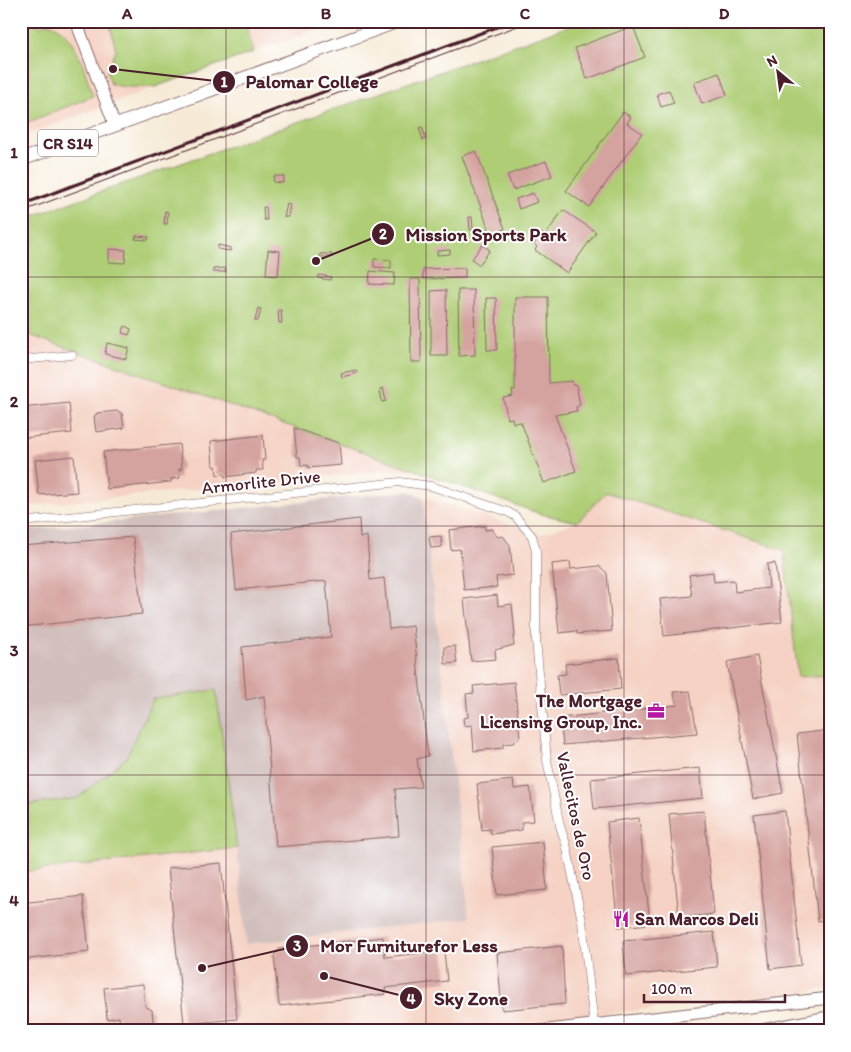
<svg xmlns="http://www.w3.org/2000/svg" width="851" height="1052" font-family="Itim,sans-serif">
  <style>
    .built { fill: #f5d2c3 }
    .industrial { fill: #d1bfbd }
    .green { fill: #aecd75; stroke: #7c7650 }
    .building { fill: #d4a29f }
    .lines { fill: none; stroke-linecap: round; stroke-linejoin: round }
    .street-casing { stroke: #866667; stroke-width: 9 }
    .secondary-casing { stroke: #866667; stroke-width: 13 }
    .primary-casing { stroke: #866667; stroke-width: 14 }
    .highway-casing { stroke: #866667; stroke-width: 16 }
    .street { stroke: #fff; stroke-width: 8 }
    .secondary { stroke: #fff; stroke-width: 11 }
    .primary { stroke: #fff; stroke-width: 12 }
    .highway { stroke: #fff; stroke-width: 14 }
    .tram { stroke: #4a1f2b; stroke-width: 1 }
    .rail { stroke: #4a1f2b; stroke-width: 3 }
    .grid { fill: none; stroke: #4a1f2b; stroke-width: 1; stroke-opacity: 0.55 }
    .labels { text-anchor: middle; stroke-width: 4; stroke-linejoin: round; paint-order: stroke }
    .shield { fill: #fff; stroke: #80626b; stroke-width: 1 }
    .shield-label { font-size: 16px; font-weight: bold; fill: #4a1f2b }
    .street-label { font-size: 18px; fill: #4a1f2b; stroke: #fff }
    .poi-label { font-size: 18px; font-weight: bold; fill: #4a1f2b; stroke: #fff; text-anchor: end }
    .leader { fill: none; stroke: #4a1f2b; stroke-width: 2 }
    .callout-dot { fill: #4a1f2b; stroke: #fff; stroke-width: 2 }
    .mark-label { font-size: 15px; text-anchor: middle; font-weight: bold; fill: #fff }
    .callout-label { font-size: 19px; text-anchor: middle; font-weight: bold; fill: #4a1f2b; stroke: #fff; stroke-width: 4; stroke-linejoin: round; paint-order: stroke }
    .neatline { fill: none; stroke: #4a1f2b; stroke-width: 2 }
    .grid-label { font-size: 16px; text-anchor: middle; font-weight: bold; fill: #4a1f2b }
  </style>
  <rect width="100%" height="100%" fill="#fff"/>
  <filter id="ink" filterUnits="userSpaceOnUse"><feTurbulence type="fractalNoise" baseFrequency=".02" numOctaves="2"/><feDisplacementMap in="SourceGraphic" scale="10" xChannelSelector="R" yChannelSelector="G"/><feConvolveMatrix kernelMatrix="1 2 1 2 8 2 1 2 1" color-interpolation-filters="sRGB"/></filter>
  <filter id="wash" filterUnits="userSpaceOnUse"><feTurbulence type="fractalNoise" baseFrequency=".0096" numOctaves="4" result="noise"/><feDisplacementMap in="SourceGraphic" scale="20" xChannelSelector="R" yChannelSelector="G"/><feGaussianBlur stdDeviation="1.12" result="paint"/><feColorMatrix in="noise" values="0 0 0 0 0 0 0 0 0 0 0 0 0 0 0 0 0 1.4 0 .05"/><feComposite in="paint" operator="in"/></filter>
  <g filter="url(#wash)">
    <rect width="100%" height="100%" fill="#f6ead6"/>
    <path class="built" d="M 21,21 L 342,21 L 155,87 L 21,137 Z
      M 21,332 L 419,471 L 394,469 L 21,507 Z
      M 606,492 L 784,550 L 798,677 L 830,675 L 830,989 L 449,1031 L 21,1031 L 21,872 L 237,848 L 246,944 L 469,918 L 423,497 L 541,534 L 577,522 Z"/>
    <path class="industrial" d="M 408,491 L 423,497 L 469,918 L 246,944 L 237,848 L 216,690 L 153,699 L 126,758 L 78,798 L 21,806 L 21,531 Z"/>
    <path class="green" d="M 21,21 L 35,21 L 39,27 L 48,23 C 75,30 85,72 93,96 L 21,125 Z
      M 109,21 L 245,21 L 254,52 L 155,87 L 124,87 L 111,84 L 107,72 L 116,50 Z
      M 583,21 L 830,21 L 830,675 L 798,677 L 784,550 L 606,492 L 577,522 L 541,514 L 21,332 L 21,220 Z
      M 216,690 L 237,848 L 21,872 L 21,806 L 78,798 L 126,758 L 153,699 Z"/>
    <g id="blocks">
      <path class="building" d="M 633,26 L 645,57 L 587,79 L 575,48 Z
        M 719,73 L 727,95 L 702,104 L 694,82 Z
        M 669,90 L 674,103 L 661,107 L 657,94 Z
        M 623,112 L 631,117 L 627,123 L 642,133 L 589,207 L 566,191 Z
        M 422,127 L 426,139 L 423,140 L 419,128 Z
        M 476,151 L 505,229 L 491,235 L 462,156 Z
        M 546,161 L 552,176 L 513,190 L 507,175 Z
        M 274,176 L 284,176 L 283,183 L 273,182 Z
        M 533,193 L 537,202 L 519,209 L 516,199 Z
        M 287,204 L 290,205 L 288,217 L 284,217 Z
        M 263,207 L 266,207 L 267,220 L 264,220 Z
        M 563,210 L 596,232 L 567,273 L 535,250 L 537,247 L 534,244 L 541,233 L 545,236 Z
        M 165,211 L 168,212 L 167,224 L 164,224 Z
        M 469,217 L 472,217 L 473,230 L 470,230 Z
        M 136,236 L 149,237 L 148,240 L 135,239 Z
        M 218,245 L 231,248 L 230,251 L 218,249 Z
        M 482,245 L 490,250 L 479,265 L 472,259 Z
        M 109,249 L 126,250 L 125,263 L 109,262 Z
        M 268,250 L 280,251 L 278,276 L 266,275 Z
        M 450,250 L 450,254 L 437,255 L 437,251 Z
        M 320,254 L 332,254 L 332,257 L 320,257 Z
        M 374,259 L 391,260 L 391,268 L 374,267 Z
        M 225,268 L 226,272 L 213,272 L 213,269 Z
        M 465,268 L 465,278 L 423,279 L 423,269 Z
        M 370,271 L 395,273 L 394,285 L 369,284 Z
        M 319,275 L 331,277 L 330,280 L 318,278 Z
        M 410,279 L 420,279 L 421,362 L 411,362 Z
        M 446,290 L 447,356 L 431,356 L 431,291 Z
        M 458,290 L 474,290 L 475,355 L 459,356 Z
        M 515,297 L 548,297 L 549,383 L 572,381 L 573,385 L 576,385 L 580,405 L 576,407 L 577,411 L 555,415 L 576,471 L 544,483 L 521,422 L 513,423 L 512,418 L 508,419 L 503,398 L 513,396 L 512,390 L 515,390 Z
        M 486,298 L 496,298 L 497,350 L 487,350 Z
        M 258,308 L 261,309 L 258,321 L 255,321 Z
        M 278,310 L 281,310 L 282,323 L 279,323 Z
        M 125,326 L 131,329 L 129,335 L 122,333 Z
        M 107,343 L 129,348 L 126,359 L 105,354 Z
        M 356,370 L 357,373 L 342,377 L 341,373 Z
        M 383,388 L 386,401 L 382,402 L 380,389 Z
        M 69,403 L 72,433 L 21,438 L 21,408 Z
        M 118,411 L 122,414 L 124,428 L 96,432 L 94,417 L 97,413 Z
        M 294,428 L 339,443 L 341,465 L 308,468 L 308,465 L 301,466 L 300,457 L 297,457 Z
        M 263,435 L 265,460 L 262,460 L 263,470 L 256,470 L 256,473 L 225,477 L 224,474 L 217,475 L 216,466 L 213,466 L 211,441 Z
        M 179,444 L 182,469 L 179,469 L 180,478 L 171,479 L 171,482 L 107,489 L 103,452 Z
        M 21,455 L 27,494 L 21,494 Z
        M 74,456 L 77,492 L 39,495 L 35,460 Z
        M 359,519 L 360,538 L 367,536 L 370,580 L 384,578 L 389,629 L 413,626 L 428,756 L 417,759 L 421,787 L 395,789 L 399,836 L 276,847 L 264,696 L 246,700 L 242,647 L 331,637 L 326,581 L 236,590 L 231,534 Z
        M 485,526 L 485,530 L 493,529 L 493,532 L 498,537 L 503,536 L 510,545 L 513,575 L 496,577 L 497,587 L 464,590 L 460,549 L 451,550 L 449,530 Z
        M 441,536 L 442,547 L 431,548 L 429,537 Z
        M 133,537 L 142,614 L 21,627 L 21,546 Z
        M 570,562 L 571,569 L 599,566 L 607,573 L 612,631 L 577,634 L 577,631 L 559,633 L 552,564 Z
        M 775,563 L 782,622 L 664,636 L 660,599 L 692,596 L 689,575 L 713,572 L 714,582 L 734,580 L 735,592 L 769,588 L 767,564 Z
        M 497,595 L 498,606 L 512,604 L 515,635 L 513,638 L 514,645 L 495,650 L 496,659 L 471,661 L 464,599 Z
        M 455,646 L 457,663 L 445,664 L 444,647 Z
        M 757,656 L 783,793 L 753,799 L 727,662 Z
        M 619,658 L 621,689 L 559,695 L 557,675 L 566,674 L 565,664 Z
        M 514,682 L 520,737 L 513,743 L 503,744 L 503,748 L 474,751 L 472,725 L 464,726 L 463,718 L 468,717 L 466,694 L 474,693 L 473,686 Z
        M 690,691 L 697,733 L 563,745 L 560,718 L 677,705 L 673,692 Z
        M 830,730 L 830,919 L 818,921 L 797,734 Z
        M 700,768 L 703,798 L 594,809 L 591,779 Z
        M 513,780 L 514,789 L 530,787 L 534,821 L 522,822 L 522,830 L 491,834 L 490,829 L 482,830 L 477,784 Z
        M 704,811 L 714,914 L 679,918 L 669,814 Z
        M 785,811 L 801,965 L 770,969 L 754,815 Z
        M 639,818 L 650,924 L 618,927 L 607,822 Z
        M 543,842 L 547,890 L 497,895 L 492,847 Z
        M 221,863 L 237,1019 L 184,1024 L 168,868 Z
        M 83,896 L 89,952 L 21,960 L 21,903 Z
        M 714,932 L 717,967 L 626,976 L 623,941 Z
        M 383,937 L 385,957 L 444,951 L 447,981 L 385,988 L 386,994 L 279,1006 L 274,956 L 279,949 Z
        M 562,946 L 565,1004 L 502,1010 L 497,953 Z
        M 143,984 L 145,1006 L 152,1010 L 154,1031 L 121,1031 L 119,1017 L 107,1019 L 104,988 Z"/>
    </g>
  </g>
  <g filter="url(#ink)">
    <use href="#blocks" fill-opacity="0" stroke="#866667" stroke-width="1"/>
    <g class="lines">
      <g class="street-casing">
        <path id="street" d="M 21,360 L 72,355
          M 21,522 L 400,482 L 431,486 L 508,512 L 515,516 L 532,536 L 536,550 L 536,640 L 547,760 L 560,826 L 566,844 L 582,921 L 594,1025"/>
      </g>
      <g class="secondary-casing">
        <path id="secondary" d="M 76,21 L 115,126
          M 539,1031 L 830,998"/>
      </g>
      <g class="primary-casing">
        <path id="primary" d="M 21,160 L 399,21"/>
      </g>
      <g class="highway-casing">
        <path id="highway" d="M 764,1031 L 830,1018
          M 824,1031 L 830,1030"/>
      </g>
      <use href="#street" class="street"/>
      <use href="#secondary" class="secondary"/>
      <use href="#primary" class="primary"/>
      <use href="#highway" class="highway"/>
      <path class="tram" d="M 21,212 L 531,21"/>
      <path class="rail" d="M 21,205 L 513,21"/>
    </g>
  </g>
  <path class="grid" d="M 226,21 L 226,1031M 426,21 L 426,1031M 624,21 L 624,1031M 21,277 L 830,277M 21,526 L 830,526M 21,775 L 830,775"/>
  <defs>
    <g id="office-bare" transform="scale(1.35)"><path d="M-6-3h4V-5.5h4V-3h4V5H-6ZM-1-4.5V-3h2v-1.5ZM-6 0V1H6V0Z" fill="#b5179e" stroke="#fff" stroke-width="2.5" paint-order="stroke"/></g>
    <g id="restaurant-bare" transform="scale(1.35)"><path d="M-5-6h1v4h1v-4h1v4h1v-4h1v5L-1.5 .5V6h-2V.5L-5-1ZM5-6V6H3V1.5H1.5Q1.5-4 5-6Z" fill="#b5179e" stroke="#fff" stroke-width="2.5" paint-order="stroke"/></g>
  </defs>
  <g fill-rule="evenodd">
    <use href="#office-bare" x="656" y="711"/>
    <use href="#restaurant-bare" x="621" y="919"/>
  </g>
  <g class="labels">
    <rect class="shield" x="38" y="129.5" width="60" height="27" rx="4"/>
    <g class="shield-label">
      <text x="68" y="149">CR S14</text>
    </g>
    <g class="street-label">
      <text transform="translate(261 482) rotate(-6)" y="6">Armorlite Drive</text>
      <text transform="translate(576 816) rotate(78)" y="6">Vallecitos de Oro</text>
    </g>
    <g class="poi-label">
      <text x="642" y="707">The Mortgage<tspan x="642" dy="21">Licensing Group, Inc.</tspan></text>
      <text x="635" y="925" text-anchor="start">San Marcos Deli</text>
    </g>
  </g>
  <path class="leader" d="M113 69L224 82M316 261L383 234M202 968L297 946M324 976L411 998"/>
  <g class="callout-dot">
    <circle cx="113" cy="69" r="5"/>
    <circle cx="316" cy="261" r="5"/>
    <circle cx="202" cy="968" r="5"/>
    <circle cx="324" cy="976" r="5"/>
    <circle cx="224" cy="82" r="12"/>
    <circle cx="383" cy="234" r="12"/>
    <circle cx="297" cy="946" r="12"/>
    <circle cx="411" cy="998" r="12"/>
  </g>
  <g class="mark-label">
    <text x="224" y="87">1</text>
    <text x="383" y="239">2</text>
    <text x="297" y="951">3</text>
    <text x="411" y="1004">4</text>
  </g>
  <g class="callout-label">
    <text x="312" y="88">Palomar College</text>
    <text x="486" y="241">Mission Sports Park</text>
    <text x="409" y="952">Mor Furniturefor Less</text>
    <text x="471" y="1005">Sky Zone</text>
  </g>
  <rect width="851" height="1052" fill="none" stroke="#fff" stroke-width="55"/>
  <g transform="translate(778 72) rotate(331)" stroke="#ffffff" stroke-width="4" paint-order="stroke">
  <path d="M0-4L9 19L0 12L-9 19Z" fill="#4a1f2b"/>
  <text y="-8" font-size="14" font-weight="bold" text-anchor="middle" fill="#4a1f2b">N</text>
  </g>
  <path d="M644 994v8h141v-8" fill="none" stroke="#4a1f2b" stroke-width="2.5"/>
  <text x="651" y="994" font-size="15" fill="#4a1f2b" stroke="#ffffff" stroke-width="4" paint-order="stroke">100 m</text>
  <rect x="28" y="28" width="796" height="996" class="neatline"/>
  <g class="grid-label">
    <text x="127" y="19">A</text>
    <text x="326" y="19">B</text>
    <text x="525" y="19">C</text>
    <text x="724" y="19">D</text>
    <text x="14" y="158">1</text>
    <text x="14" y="407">2</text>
    <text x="14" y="656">3</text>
    <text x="14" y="906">4</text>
  </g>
</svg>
